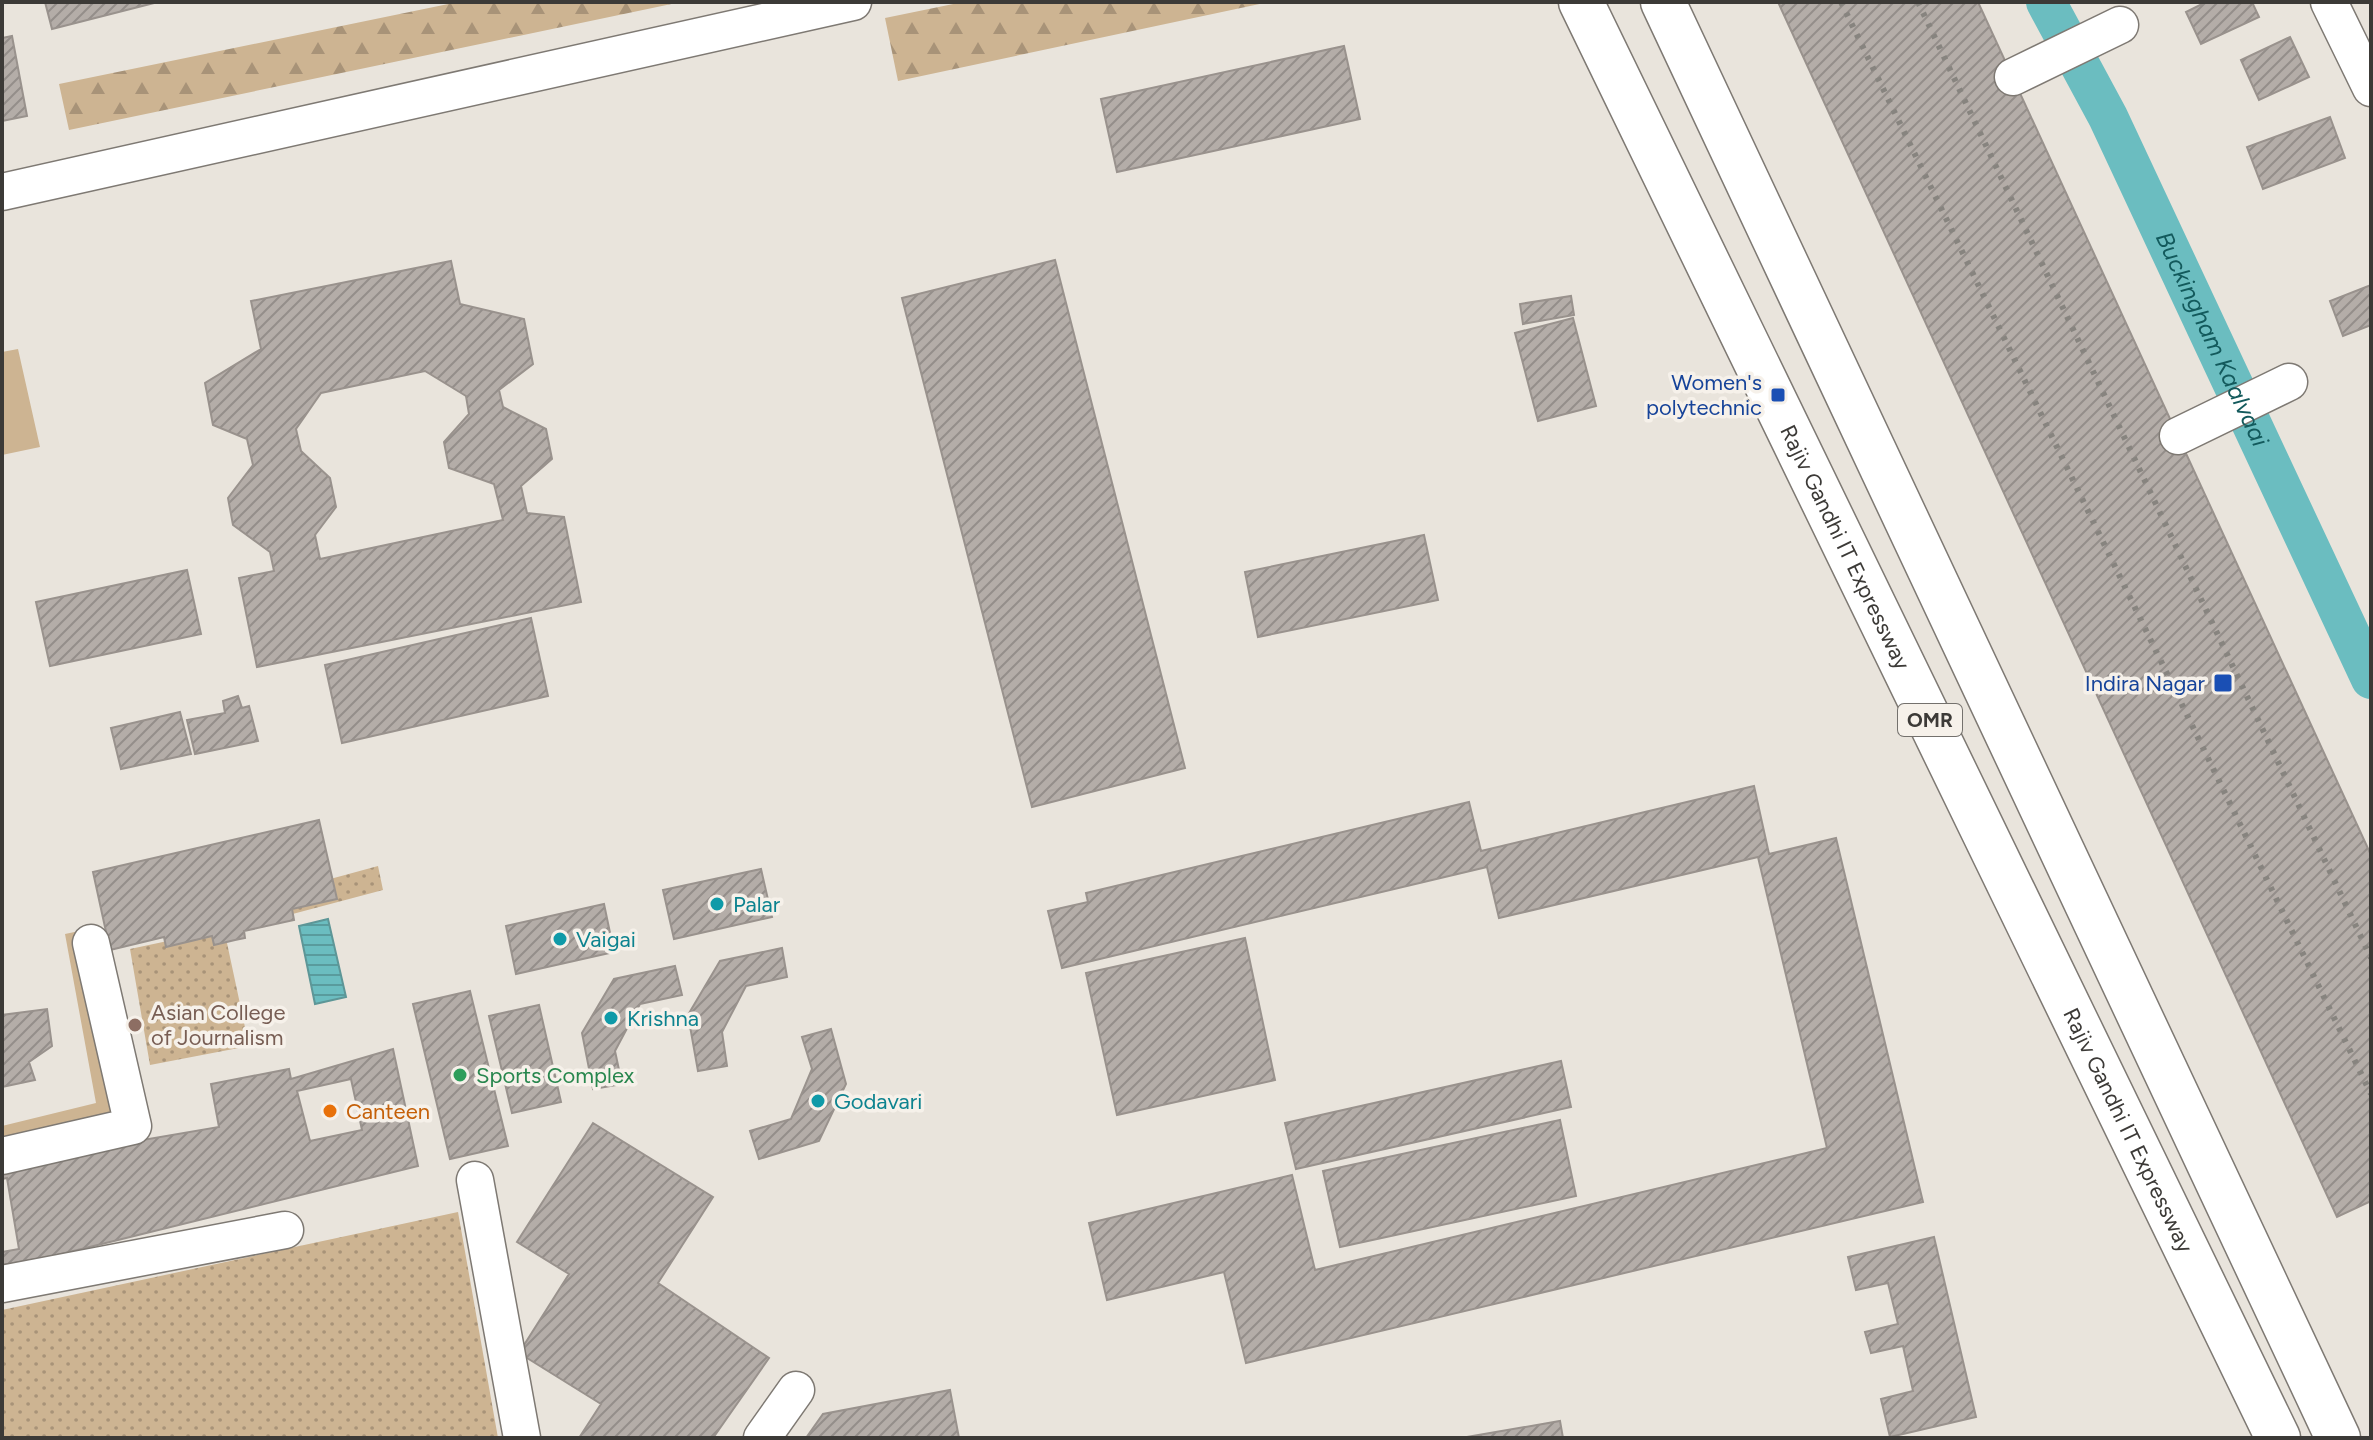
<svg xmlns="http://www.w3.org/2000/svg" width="2373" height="1440" font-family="Figtree,sans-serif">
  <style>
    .grass { fill: url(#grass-dots) }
    .forest { fill: url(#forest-firs) }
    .garden { fill: #cdb492 }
    .water { fill: url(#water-rules); stroke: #5d9697; stroke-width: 2 }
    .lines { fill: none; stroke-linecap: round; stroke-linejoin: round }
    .canal { stroke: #6bbdc0; stroke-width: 40 }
    .building { fill: url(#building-hatch); stroke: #99928d; stroke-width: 2; fill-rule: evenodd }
    .minor-casing { stroke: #7e7973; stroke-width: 39 }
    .major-casing { stroke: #7e7973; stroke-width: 47 }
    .minor { stroke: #fff; stroke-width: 36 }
    .major { stroke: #fff; stroke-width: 44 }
    .rail { stroke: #87847f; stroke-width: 6; stroke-dasharray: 4 8; stroke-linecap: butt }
    .transit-dot { fill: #1a4fb4; stroke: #f6f1ea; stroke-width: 3 }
    .culture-dot { fill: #0f9aa8; stroke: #f6f1ea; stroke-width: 3 }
    .education-dot { fill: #8d6e63; stroke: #f6f1ea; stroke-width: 3 }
    .leisure-dot { fill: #2e9e5b; stroke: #f6f1ea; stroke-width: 3 }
    .food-dot { fill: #e8710a; stroke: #f6f1ea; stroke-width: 3 }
    .labels { text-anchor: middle; stroke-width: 7; stroke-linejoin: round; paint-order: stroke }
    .shield { fill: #f6f1ea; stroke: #74716d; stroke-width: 2 }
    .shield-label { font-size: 20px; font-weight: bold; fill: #3c3a37 }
    .transit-label { font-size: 22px; fill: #164399; stroke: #f6f1ea; text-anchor: end }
    .street-label { font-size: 22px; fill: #3c3a37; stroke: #f6f1ea }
    .culture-label { font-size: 22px; fill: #0d838f; stroke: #f6f1ea; text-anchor: start }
    .education-label { font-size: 22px; fill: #785e54; stroke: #f6f1ea; text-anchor: start }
    .leisure-label { font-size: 22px; fill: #27864d; stroke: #f6f1ea; text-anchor: start }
    .food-label { font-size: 22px; fill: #c56008; stroke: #f6f1ea; text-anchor: start }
    .water-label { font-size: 24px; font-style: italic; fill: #135a5c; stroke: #f6f1ea }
  </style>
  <defs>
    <pattern id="grass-dots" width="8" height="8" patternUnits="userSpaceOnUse" patternTransform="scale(2)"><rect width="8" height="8" fill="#cdb492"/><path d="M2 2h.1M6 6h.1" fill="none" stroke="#a89378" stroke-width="1.8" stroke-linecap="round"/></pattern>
    <pattern id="forest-firs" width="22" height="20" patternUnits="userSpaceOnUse" patternTransform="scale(2)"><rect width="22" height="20" fill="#cdb492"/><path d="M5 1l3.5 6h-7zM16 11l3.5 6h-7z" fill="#a89378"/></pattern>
    <pattern id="water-rules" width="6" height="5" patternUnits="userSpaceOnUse" patternTransform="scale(2)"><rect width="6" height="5" fill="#6bbdc0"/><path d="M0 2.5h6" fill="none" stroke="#599b9d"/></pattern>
    <pattern id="building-hatch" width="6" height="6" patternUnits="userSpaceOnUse" patternTransform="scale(2)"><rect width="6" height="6" fill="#b4ada8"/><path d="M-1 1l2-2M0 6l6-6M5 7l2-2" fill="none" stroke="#948e8a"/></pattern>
  </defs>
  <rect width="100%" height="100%" fill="#e9e4dc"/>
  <path class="grass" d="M 378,866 L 383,890 L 247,926 L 242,903 Z
    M 224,929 L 249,1046 L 150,1065 L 130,949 Z
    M 458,1212 L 498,1438 L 2,1438 L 2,1310 Z"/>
  <path class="forest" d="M 458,2 L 681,2 L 69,130 L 59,84 Z
    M 963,2 L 1269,2 L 898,81 L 885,18 Z"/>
  <path class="garden" d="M 18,349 L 40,447 L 2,455 L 2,352 Z
    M 84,930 L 117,1115 L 2,1141 L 2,1126 L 96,1103 L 65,934 Z"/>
  <path class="water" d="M 328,919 L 346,997 L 315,1004 L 299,926 Z"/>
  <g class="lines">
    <path class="canal" id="s1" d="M 2046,2 L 2108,117 L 2371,679"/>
  </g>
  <path class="building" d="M 45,2 L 158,2 L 52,29 Z
    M 1778,2 L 1978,2 L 2371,855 L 2371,1201 L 2337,1217 Z
    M 2206,2 L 2252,2 L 2259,17 L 2201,44 L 2186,12 Z
    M 12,36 L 27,116 L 2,121 L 2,38 Z
    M 2290,37 L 2309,77 L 2259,100 L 2241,60 Z
    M 1344,46 L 1360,119 L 1117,172 L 1101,99 Z
    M 2330,117 L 2345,158 L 2263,189 L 2247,147 Z
    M 1055,260 L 1185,768 L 1032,807 L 902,298 Z
    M 451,261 L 460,304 L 524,319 L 533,364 L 499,390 L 503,407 L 546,429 L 552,459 L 521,486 L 527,513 L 564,517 L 581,602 L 257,667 L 239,578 L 274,571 L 270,552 L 233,525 L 228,498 L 253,465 L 247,439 L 213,425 L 205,383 L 261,349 L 251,301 ZM 425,371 L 466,396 L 469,414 L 444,442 L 449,468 L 494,484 L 503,520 L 320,559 L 315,535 L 336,507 L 330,478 L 301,451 L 296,429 L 321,393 Z
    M 2371,285 L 2371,325 L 2343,336 L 2330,301 Z
    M 1571,296 L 1574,315 L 1523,324 L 1520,304 Z
    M 1573,318 L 1596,406 L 1538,421 L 1515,333 Z
    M 1424,535 L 1438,600 L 1258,637 L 1245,572 Z
    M 187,570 L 201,634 L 50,666 L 36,602 Z
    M 531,618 L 548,696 L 342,743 L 325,665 Z
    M 238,696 L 242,708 L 249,706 L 258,741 L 195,754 L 187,720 L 225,713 L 223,701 Z
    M 180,712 L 191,754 L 121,769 L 111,728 Z
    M 1754,786 L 1769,854 L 1836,838 L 1923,1202 L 1246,1363 L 1224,1272 L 1107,1300 L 1089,1223 L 1292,1175 L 1315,1270 L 1827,1148 L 1758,857 L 1499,918 L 1487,867 L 1062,968 L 1048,911 L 1088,902 L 1086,893 L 1469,802 L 1481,851 Z
    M 319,820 L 337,899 L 292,909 L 294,920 L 244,931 L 245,938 L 235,940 L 214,945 L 212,936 L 166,947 L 164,937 L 110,950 L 93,872 Z
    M 761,869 L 772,917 L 674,939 L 663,890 Z
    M 604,904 L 614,952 L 516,974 L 506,926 Z
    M 1245,938 L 1275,1080 L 1117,1115 L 1086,973 Z
    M 782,948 L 787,977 L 746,986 L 722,1032 L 727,1066 L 698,1071 L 688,1015 L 720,961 Z
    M 675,966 L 682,995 L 640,1004 L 615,1051 L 622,1084 L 593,1089 L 582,1033 L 614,979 Z
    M 470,991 L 508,1146 L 450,1159 L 413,1004 Z
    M 539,1005 L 561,1102 L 512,1113 L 489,1016 Z
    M 47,1009 L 52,1046 L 29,1062 L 35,1080 L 2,1087 L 2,1015 Z
    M 831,1029 L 846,1084 L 819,1141 L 759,1159 L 750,1131 L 791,1119 L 812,1069 L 802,1037 Z
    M 393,1049 L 418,1166 L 53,1256 L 2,1265 L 2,1164 L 219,1127 L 211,1084 L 289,1069 L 291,1079 Z
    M 1561,1061 L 1571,1107 L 1296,1169 L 1285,1123 Z
    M 351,1079 L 362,1130 L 310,1141 L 297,1091 Z
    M 1560,1120 L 1576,1196 L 1340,1247 L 1323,1171 Z
    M 593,1123 L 713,1197 L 658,1283 L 769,1358 L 713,1438 L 579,1438 L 601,1404 L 519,1353 L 569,1274 L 517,1242 Z
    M 7,1178 L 19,1249 L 2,1252 L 2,1179 Z
    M 1934,1237 L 1976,1417 L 1890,1437 L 1881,1399 L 1913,1391 L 1903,1346 L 1871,1353 L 1865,1332 L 1898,1324 L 1888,1283 L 1856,1290 L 1848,1257 Z
    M 950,1390 L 959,1438 L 806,1438 L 823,1414 Z
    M 1560,1421 L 1563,1438 L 1461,1438 Z"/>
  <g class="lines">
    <g class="minor-casing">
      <path id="minor" d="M 2329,2 L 2371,88
        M 2013,77 L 2120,25
        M 2,192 L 853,2
        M 2178,436 L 2289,382
        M 2,1156 L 133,1126 L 91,943
        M 475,1180 L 522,1438
        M 2,1284 L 285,1230
        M 762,1438 L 796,1390"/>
    </g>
    <g class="major-casing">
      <g id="major">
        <path id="s2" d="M 1581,2 L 2278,1438"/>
        <path d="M 1663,2 L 2338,1438"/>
      </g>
    </g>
    <use href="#minor" class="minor"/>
    <use href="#major" class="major"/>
    <path class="rail" d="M 1841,2 L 2371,1094
      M 1918,2 L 2371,958"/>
  </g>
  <g class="transit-dot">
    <rect x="1770" y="387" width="16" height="16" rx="4"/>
    <rect x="2213" y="673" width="20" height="20" rx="4"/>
  </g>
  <g class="culture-dot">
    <circle cx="717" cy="904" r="8"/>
    <circle cx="560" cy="939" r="8"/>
    <circle cx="611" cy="1018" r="8"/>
    <circle cx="818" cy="1101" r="8"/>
  </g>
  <circle class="education-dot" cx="135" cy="1025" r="8"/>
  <circle class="leisure-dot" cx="460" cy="1075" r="8"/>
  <circle class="food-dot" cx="330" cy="1111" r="8"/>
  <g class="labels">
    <rect class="shield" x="1898" y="704" width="64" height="32" rx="6"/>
    <g class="shield-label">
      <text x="1930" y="727">OMR</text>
    </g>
    <g class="transit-label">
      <text x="1762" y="390">Women's<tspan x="1762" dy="25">polytechnic</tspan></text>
      <text x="2205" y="691">Indira Nagar</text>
    </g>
    <g class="street-label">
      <text dy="8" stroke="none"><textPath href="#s2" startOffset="606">Rajiv Gandhi IT Expressway</textPath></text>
      <text dy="8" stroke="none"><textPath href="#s2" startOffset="1254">Rajiv Gandhi IT Expressway</textPath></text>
    </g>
    <g class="culture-label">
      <text x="733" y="912">Palar</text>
      <text x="576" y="947">Vaigai</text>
      <text x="627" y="1026">Krishna</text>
      <text x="834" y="1109">Godavari</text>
    </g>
    <g class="education-label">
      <text x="151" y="1020">Asian College<tspan x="151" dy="25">of Journalism</tspan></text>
    </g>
    <g class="leisure-label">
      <text x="476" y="1083">Sports Complex</text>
    </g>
    <g class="food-label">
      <text x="346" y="1119">Canteen</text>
    </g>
    <g class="water-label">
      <text dy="8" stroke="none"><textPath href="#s1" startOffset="376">Buckingham Kaalvaai</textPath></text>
    </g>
  </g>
  <rect width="2373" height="1440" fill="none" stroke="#3c3a37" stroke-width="8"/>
</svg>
